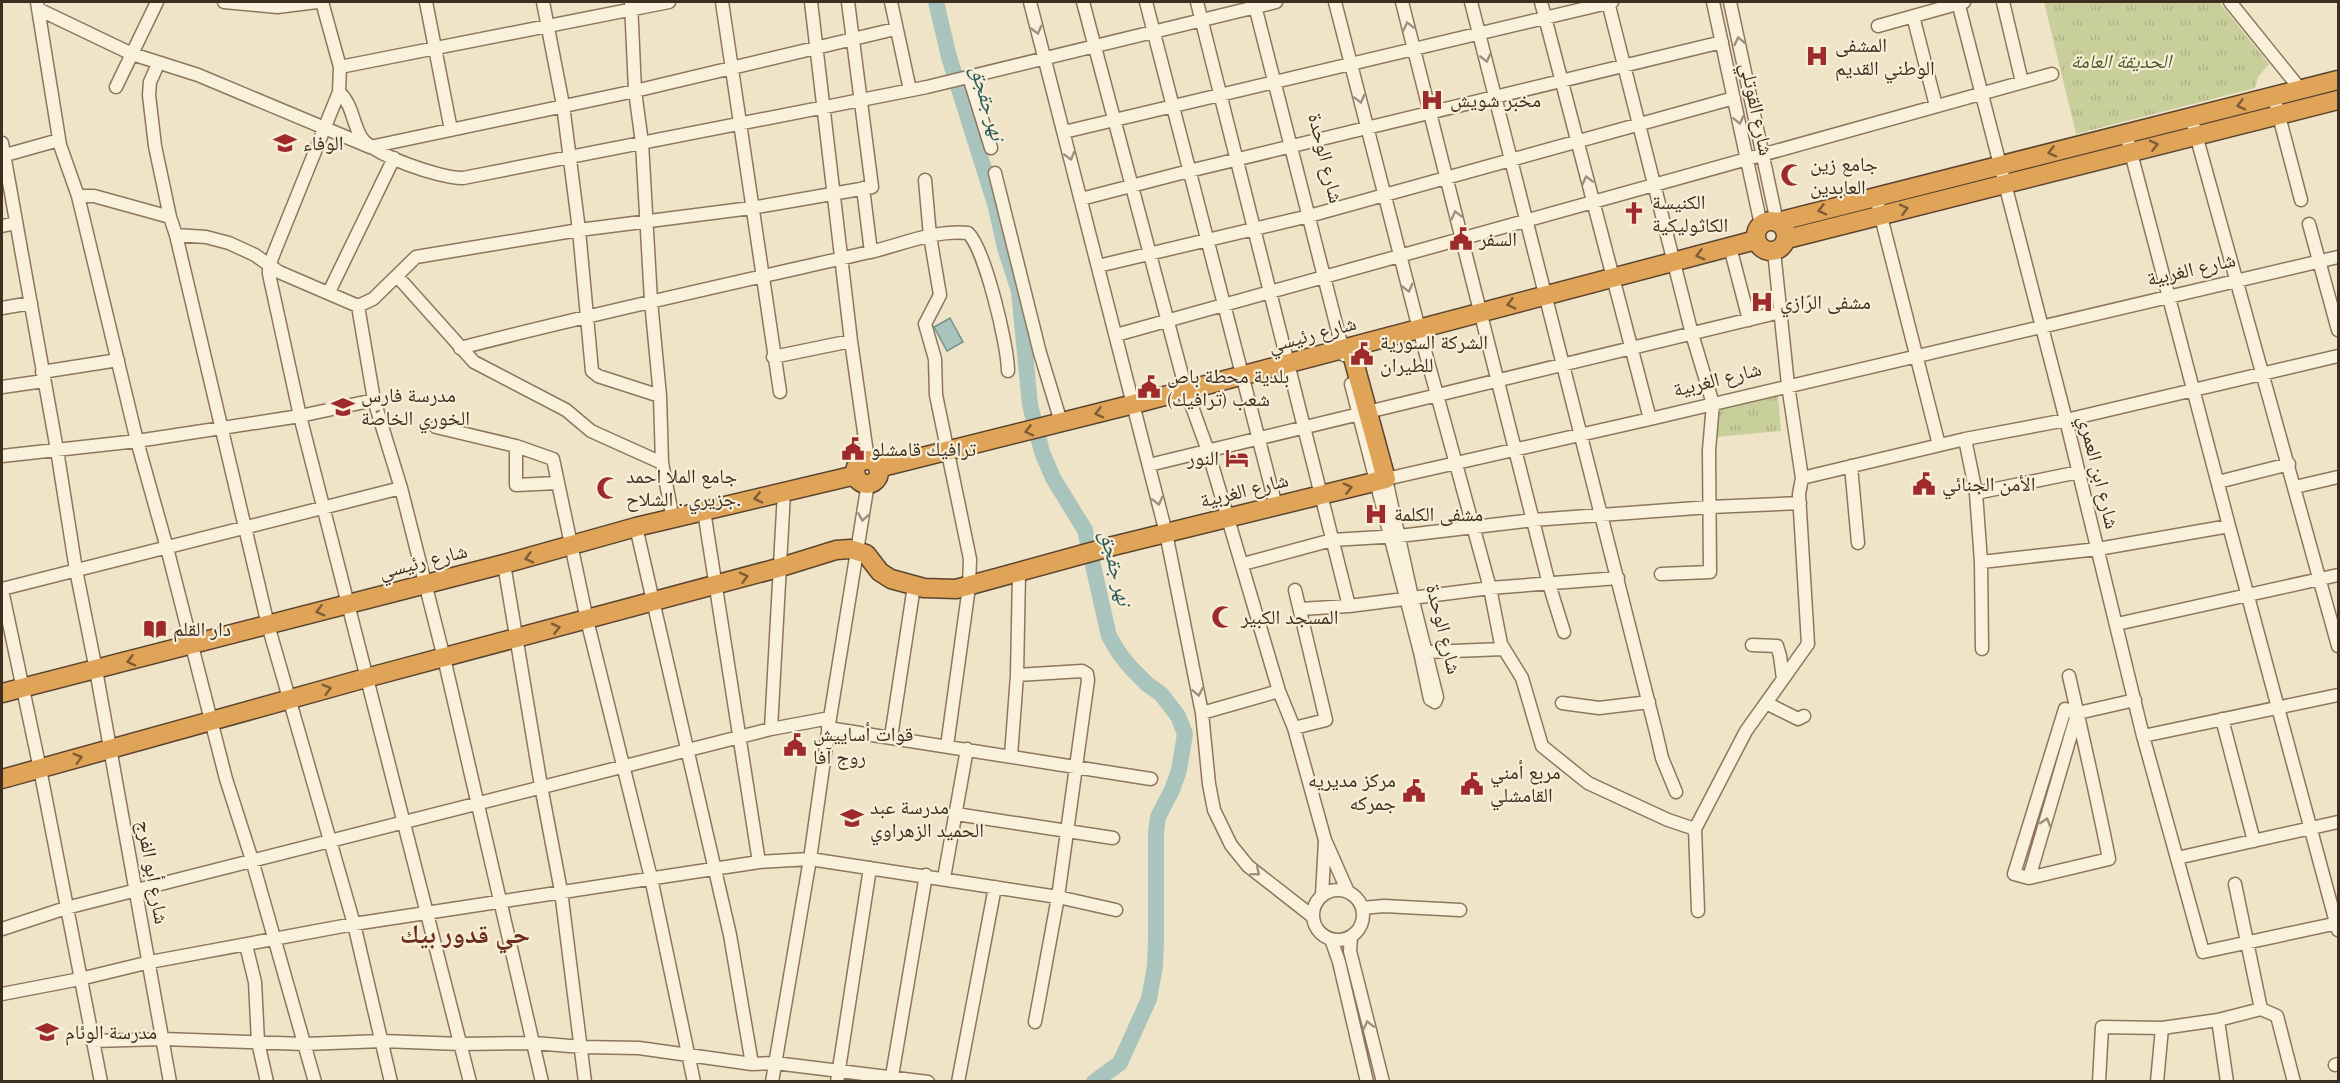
<svg xmlns="http://www.w3.org/2000/svg" width="2340" height="1083" font-family="Spectral,'Noto Naskh Arabic',serif">
  <style>
    .grass { fill: url(#grass-tufts) }
    .water { fill: #a9c4bc; stroke: #6f938a; stroke-width: 1.5 }
    .lines { fill: none; stroke-linecap: round; stroke-linejoin: round }
    .river { stroke: #a9c4bc; stroke-width: 16 }
    .minor-casing { stroke: #8d765c; stroke-width: 15 }
    .highway-casing { stroke: #5b4430; stroke-width: 21 }
    .minor { stroke: #faf1dc; stroke-width: 12 }
    .highway { stroke: #e0a458; stroke-width: 18 }
    .oneway { stroke: #9c907e }
    .oneway2 { stroke: #7e5d36 }
    .labels { text-anchor: middle; stroke-width: 4.5; stroke-linejoin: round; paint-order: stroke }
    .poi-label { font-size: 20px; fill: #3d2e20; stroke: #f7eed8; text-anchor: start }
    .park-label { font-size: 20px; font-style: italic; fill: #4d5a26; stroke: #f7eed8 }
    .street-label { font-size: 20px; fill: #3d2e20; stroke: #f7eed8 }
    .water-label { font-size: 21px; font-style: italic; fill: #2f5d5a; stroke: #f7eed8 }
    .district-label { font-size: 26px; font-weight: bold; fill: #6b2e1e; stroke: #f7eed8 }
  </style>
  <defs>
    <pattern id="grass-tufts" width="24" height="20" patternUnits="userSpaceOnUse" patternTransform="scale(1.5)"><rect width="24" height="20" fill="#c9cf9b"/><path d="M3 7l-1-3M5 7V3M7 7l1-3M15 17l-1-3M17 17v-4M19 17l1-3" fill="none" stroke="#aeb285"/></pattern>
  </defs>
  <rect width="100%" height="100%" fill="#f0e4c8"/>
  <path class="grass" d="M 2044,2 L 2219,2 L 2269,64 L 2258,77 L 2255,88 L 2076,134 Z
    M 1778,396 L 1781,431 L 1717,437 L 1718,410 Z"/>
  <path class="water" d="M 950,318 L 963,342 L 947,351 L 934,327 Z"/>
  <g class="lines">
    <path class="river" d="M 936,2 L 949,57 L 996,207 L 1005,248 L 1019,291 L 1030,405 L 1042,452 L 1053,478 L 1085,530 L 1109,636 L 1119,653 L 1131,668 L 1147,684 L 1161,694 L 1178,716 L 1185,734 L 1179,770 L 1172,790 L 1158,817 L 1156,832 L 1156,940 L 1155,966 L 1149,999 L 1120,1063 L 1094,1082"/>
    <g class="minor-casing">
      <path id="minor" d="M 37,2 L 60,145 L 78,196 L 137,441 L 167,548 L 226,779 L 252,860 L 315,1082
        M 224,2 L 277,7 L 317,2
        M 322,2 L 340,67 L 339,92 L 274,253 L 269,266 L 269,274 L 300,416 L 470,1082
        M 426,2 L 451,130
        M 543,2 L 563,105 L 579,230 L 592,371 L 598,376 L 660,396
        M 631,2 L 635,91 L 642,143 L 651,301 L 660,396 L 662,463 L 673,519
        M 722,2 L 780,392
        M 811,2 L 851,341 L 868,460
        M 891,2 L 910,90
        M 1030,2 L 1166,533 L 1202,713 L 1209,784 L 1214,810 L 1231,845 L 1248,866 L 1312,916
        M 1083,2 L 1186,390 L 1208,451 L 1279,691 L 1294,728 L 1325,840 L 1348,892
        M 1146,2 L 1276,506
        M 1197,2 L 1349,606
        M 1254,2 L 1344,355
        M 1335,2 L 1419,329 L 1490,588 L 1501,644 L 1522,678 L 1542,746 L 1588,783 L 1668,820 L 1695,829 L 1698,911
        M 1402,2 L 1549,584 L 1564,632
        M 1471,2 L 1656,732 L 1662,758 L 1676,792
        M 1541,2 L 1650,419
        M 1608,2 L 1692,334 L 1713,404 L 1709,450 L 1710,572 L 1661,574
        M 1713,2 L 1761,225
        M 1730,2 L 1777,222
        M 1958,2 L 2066,420 L 2143,736 L 2203,952 L 2338,923
        M 2003,2 L 2022,82
        M 2230,2 L 2301,90
        M 38,9 L 132,54 L 198,75 L 370,147 L 635,91 L 895,29
        M 1913,16 L 1936,106
        M 1878,26 L 1964,2
        M 158,64 L 150,82 L 149,95 L 155,146 L 170,217 L 176,235 L 268,625 L 354,924 L 391,1082
        M 340,67 L 669,2
        M 969,77 L 991,148
        M 116,87 L 157,2
        M 339,92 C 353,105 352,122 361,137 C 372,155 442,179 463,178 L 927,87 L 1276,2
        M 2274,97 L 2301,200
        M 2191,117 L 2338,646
        M 1064,132 L 1612,2
        M 2126,134 L 2229,526 L 2338,930
        M 2,143 L 57,450 L 76,570 L 96,670 L 170,1082
        M 2,156 L 59,140
        M 995,173 L 1040,353 L 1061,422
        M 925,180 L 930,236 L 940,295 L 925,324 L 935,359 L 936,395 L 970,559 L 969,587 L 947,746
        M 863,188 L 871,252
        M 78,196 L 94,196 L 170,217
        M 1876,197 L 1939,445
        M 1081,199 L 1189,171 L 1722,42
        M 2309,224 L 2338,330
        M 2,226 L 16,223
        M 176,235 L 206,237 L 229,243 L 255,255 L 279,272 L 358,306 L 373,299 L 416,257 L 579,230 L 751,208 L 872,187 L 848,2
        M 1730,247 L 1749,320
        M 1098,266 L 1309,216 L 1734,98
        M 397,276 L 474,362 L 566,410 L 591,431 L 662,463
        M 329,292 L 394,158
        M 358,306 L 374,400 L 401,488 L 444,658 L 542,1082
        M 2,308 L 31,303
        M 1116,335 L 2052,74
        M 460,348 C 596,313 733,283 870,252 C 901,245 935,229 968,233 C 985,249 1008,346 1008,371
        M 773,357 L 851,341
        M 42,372 L 118,360
        M 1351,384 L 1420,652 L 1430,699 L 1435,702 L 1437,697 L 1412,597 L 1386,479 L 1650,419 L 2338,257
        M 2,387 L 44,381
        M 436,427 L 516,446 L 516,485 L 557,483
        M 1965,439 L 1976,493 L 1981,562 L 1982,649
        M 516,446 L 553,459 L 587,620 L 651,878 L 694,1082
        M 2,456 L 137,441 L 300,416 L 374,400
        M 1149,465 L 1780,312
        M 1851,466 L 1858,543
        M 1802,478 L 1965,439 L 2066,420 L 2338,356
        M 2218,482 L 2289,464
        M 2295,487 L 2338,477
        M 1976,493 L 2079,472
        M 704,511 L 759,862
        M 636,527 L 730,935 L 752,1064
        M 1981,562 L 2098,549 L 2229,526
        M 504,564 L 541,786 L 561,891 L 585,1082
        M 1243,564 L 1332,540 L 1399,536 L 1533,520 L 1710,507 L 1800,503
        M 2,589 L 401,488
        M 2,590 L 40,769 L 101,1082
        M 1300,609 L 1349,606 L 1490,588 L 1618,578
        M 2117,624 L 2338,575
        M 1752,645 L 1777,646 L 1780,656 L 1783,679
        M 1427,652 L 1504,649
        M 1017,675 L 1082,671 L 1087,674 L 1088,680 L 1058,897 L 1035,1022
        M 2069,676 C 2083,737 2097,798 2109,859 L 2029,878 L 2014,874 L 2065,709 L 2078,713 L 2135,700
        M 1562,703 L 1599,708 L 1649,702
        M 1766,703 L 1798,719 L 1804,716
        M 1202,713 L 1279,691
        M 2222,719 L 2254,841
        M 828,728 L 1151,779
        M 1294,728 L 1326,720 L 1295,590
        M 771,729 L 784,492
        M 2143,736 L 2338,695
        M 891,737 L 914,586
        M 1011,756 L 1017,675 L 1019,572
        M 956,814 L 1113,838
        M 1695,829 L 1746,731 L 1808,644 L 1799,494 L 1802,478 L 1788,385 L 1774,251
        M 2177,858 L 2338,822
        M 944,878 L 967,749
        M 2029,878 L 2077,714
        M1313 915a25 25 0 1 1 50 0a25 25 0 1 1-50 0Z
        M 1322,895 L 1325,841
        M 1362,908 L 1384,906 L 1460,910
        M 2,929 L 66,908 L 771,729 L 830,718
        M 1351,937 L 1350,951 L 1383,1082
        M 1331,939 L 1339,962 L 1367,1082
        M 246,945 L 255,982 L 258,1042 L 267,1082
        M 2,994 L 80,979 L 150,962 L 354,924 L 759,862 L 810,859 L 1058,897 L 1116,910
        M 2261,1009 L 2277,1016 L 2294,1082
        M 92,1041 L 163,1039 L 305,1044 L 382,1041 L 461,1044 L 534,1043 L 582,1047 L 639,1048 L 752,1064 L 775,1063 L 928,1082
        M 2335,1065 L 2338,1064
        M 772,1082 L 810,859 L 830,718 L 868,483
        M 837,1082 L 870,868
        M 891,1082 L 926,875
        M 958,1082 L 995,887
        M 2099,1082 L 2102,1027 L 2162,1028 L 2218,1020
        M 2157,1082 L 2162,1028
        M 2227,1082 L 2218,1020 L 2261,1009 L 2235,884"/>
    </g>
    <g class="highway-casing">
      <path id="highway" d="M1756 236a15 15 0 1 1 30 0a15 15 0 1 1-30 0Z
        M 1777,222 L 2338,80
        M 1787,239 L 2338,100
        M855 472a12 12 0 1 1 24 0a12 12 0 1 1-24 0Z
        M 878,468 L 1134,404 L 1756,240
        M 2,693 L 504,564 L 636,527 L 856,475
        M 2,779 L 366,678 L 778,568 L 836,550 L 850,549 L 866,554 L 880,572 L 891,579 L 924,588 L 956,589 L 1113,546 L 1386,479 L 1350,347"/>
    </g>
    <use href="#minor" class="minor"/>
    <use href="#highway" class="highway"/>
  </g>
  <defs><path id="oneway-chevron" d="M-2-3.5L2.5 0L-2 3.5" fill="none" stroke-width="1.6" stroke-linecap="round" stroke-linejoin="round" transform="scale(1.5)"/></defs>
  <g class="oneway">
    <use href="#oneway-chevron" transform="translate(1408 26) rotate(-104)"/>
    <use href="#oneway-chevron" transform="translate(1037 30) rotate(75)"/>
    <use href="#oneway-chevron" transform="translate(1739 41) rotate(-102)"/>
    <use href="#oneway-chevron" transform="translate(1486 58) rotate(76)"/>
    <use href="#oneway-chevron" transform="translate(1360 99) rotate(76)"/>
    <use href="#oneway-chevron" transform="translate(1739 120) rotate(78)"/>
    <use href="#oneway-chevron" transform="translate(1070 156) rotate(75)"/>
    <use href="#oneway-chevron" transform="translate(1587 180) rotate(-104)"/>
    <use href="#oneway-chevron" transform="translate(1456 215) rotate(-104)"/>
    <use href="#oneway-chevron" transform="translate(1408 288) rotate(76)"/>
    <use href="#oneway-chevron" transform="translate(1158 501) rotate(76)"/>
    <use href="#oneway-chevron" transform="translate(863 517) rotate(99)"/>
    <use href="#oneway-chevron" transform="translate(1198 692) rotate(79)"/>
    <use href="#oneway-chevron" transform="translate(2046 822) rotate(-73)"/>
    <use href="#oneway-chevron" transform="translate(1256 872) rotate(40)"/>
    <use href="#oneway-chevron" transform="translate(1368 1025) rotate(-104)"/>
  </g>
  <g class="oneway2">
    <use href="#oneway-chevron" transform="translate(2241 105) rotate(166)"/>
    <use href="#oneway-chevron" transform="translate(2154 145) rotate(-14)"/>
    <use href="#oneway-chevron" transform="translate(2052 152) rotate(166)"/>
    <use href="#oneway-chevron" transform="translate(1904 209) rotate(-14)"/>
    <use href="#oneway-chevron" transform="translate(1822 210) rotate(166)"/>
    <use href="#oneway-chevron" transform="translate(1700 255) rotate(165)"/>
    <use href="#oneway-chevron" transform="translate(1511 304) rotate(165)"/>
    <use href="#oneway-chevron" transform="translate(1099 413) rotate(166)"/>
    <use href="#oneway-chevron" transform="translate(1029 431) rotate(166)"/>
    <use href="#oneway-chevron" transform="translate(1348 488) rotate(-14)"/>
    <use href="#oneway-chevron" transform="translate(758 498) rotate(167)"/>
    <use href="#oneway-chevron" transform="translate(529 558) rotate(165)"/>
    <use href="#oneway-chevron" transform="translate(744 577) rotate(-15)"/>
    <use href="#oneway-chevron" transform="translate(320 611) rotate(165)"/>
    <use href="#oneway-chevron" transform="translate(556 628) rotate(-14)"/>
    <use href="#oneway-chevron" transform="translate(131 661) rotate(165)"/>
    <use href="#oneway-chevron" transform="translate(327 689) rotate(-16)"/>
    <use href="#oneway-chevron" transform="translate(78 758) rotate(-16)"/>
  </g>
  <defs>
    <g id="hospital-bare" transform="scale(1.8)"><path d="M-5-5h3v3.5h4V-5h3V5h-3V1.5h-4V5h-3Z" fill="#9e2a2b" stroke="#f7eed8" stroke-width="2.5" paint-order="stroke"/></g>
    <g id="school-bare" transform="scale(1.8)"><path d="M0-5L7-2L0 1L-7-2ZM-4 1L0 2.5L4 1V4Q0 6-4 4Z" fill="#9e2a2b" stroke="#f7eed8" stroke-width="2.5" paint-order="stroke"/></g>
    <g id="mosque-bare" transform="scale(1.8)"><path d="M3.5-4.9A6 6 0 1 0 3.5 4.9A5 5 0 1 1 3.5-4.9Z" fill="#9e2a2b" stroke="#f7eed8" stroke-width="2.5" paint-order="stroke"/></g>
    <g id="church-bare" transform="scale(1.8)"><path d="M-1.2-6h2.4v3.5h3.3v2.4h-3.3V6h-2.4V-.1h-3.3v-2.4h3.3Z" fill="#9e2a2b" stroke="#f7eed8" stroke-width="2.5" paint-order="stroke"/></g>
    <g id="civic-bare" transform="scale(1.8)"><path d="M-.6-6.5H3V-4.5H.6V-3L4-1V1h2V6H-6V1h2V-1L-.6-3ZM-1.2 2.5V6h2.4V2.5Z" fill="#9e2a2b" stroke="#f7eed8" stroke-width="2.5" paint-order="stroke"/></g>
    <g id="hotel-bare" transform="scale(1.8)"><path d="M-6-4.5h1.5V1H6V5H4.5V3h-9V5H-6ZM-4 0a1.8 1.8 0 1 1 3.6 0ZM.5 0V-2.5h3Q6-2.5 6 0Z" fill="#9e2a2b" stroke="#f7eed8" stroke-width="2.5" paint-order="stroke"/></g>
    <g id="library-bare" transform="scale(1.8)"><path d="M-6-4Q-3-5.5-.7-3.5V5Q-3 3-6 4ZM6-4Q3-5.5 .7-3.5V5Q3 3 6 4Z" fill="#9e2a2b" stroke="#f7eed8" stroke-width="2.5" paint-order="stroke"/></g>
  </defs>
  <g fill-rule="evenodd">
    <use href="#hospital-bare" x="1817" y="56"/>
    <use href="#hospital-bare" x="1432" y="100"/>
    <use href="#school-bare" x="285" y="143"/>
    <use href="#mosque-bare" x="1792" y="175"/>
    <use href="#church-bare" x="1634" y="213"/>
    <use href="#civic-bare" x="1461" y="239"/>
    <use href="#hospital-bare" x="1762" y="302"/>
    <use href="#civic-bare" x="1362" y="354"/>
    <use href="#civic-bare" x="1149" y="387"/>
    <use href="#school-bare" x="343" y="407"/>
    <use href="#civic-bare" x="853" y="449"/>
    <use href="#hotel-bare" x="1237" y="458"/>
    <use href="#civic-bare" x="1924" y="484"/>
    <use href="#mosque-bare" x="608" y="488"/>
    <use href="#hospital-bare" x="1376" y="514"/>
    <use href="#mosque-bare" x="1223" y="617"/>
    <use href="#library-bare" x="155" y="629"/>
    <use href="#civic-bare" x="795" y="745"/>
    <use href="#civic-bare" x="1472" y="784"/>
    <use href="#civic-bare" x="1414" y="791"/>
    <use href="#school-bare" x="852" y="818"/>
    <use href="#school-bare" x="47" y="1032"/>
  </g>
  <g class="labels">
    <g class="poi-label">
      <text x="1835" y="52">المشفى<tspan x="1835" dy="23">الوطني القديم</tspan></text>
      <text x="1450" y="107">مخبر شويش</text>
      <text x="303" y="150">الوفاء</text>
      <text x="1810" y="171">جامع زين<tspan x="1810" dy="23">العابدين</tspan></text>
      <text x="1652" y="209">الكنيسة<tspan x="1652" dy="23">الكاثوليكية</tspan></text>
      <text x="1479" y="246">السفر</text>
      <text x="1780" y="309">مشفى الرّازي</text>
      <text x="1380" y="349">الشركة السورية<tspan x="1380" dy="23">للطيران</tspan></text>
      <text x="1167" y="383">بلدية محطة باص<tspan x="1167" dy="23">شعب (ترافيك)</tspan></text>
      <text x="361" y="402">مدرسة فارس<tspan x="361" dy="23">الخوري الخاصّة</tspan></text>
      <text x="871" y="456">ترافيك قامشلو</text>
      <text x="1219" y="465" text-anchor="end">النور</text>
      <text x="626" y="483">جامع الملا احمد<tspan x="626" dy="23">جزيري . الشلاح.</tspan></text>
      <text x="1942" y="491">الأمن الجنائي</text>
      <text x="1394" y="521">مشفى الكلمة</text>
      <text x="1241" y="624">المسجد الكبير</text>
      <text x="173" y="636">دار القلم</text>
      <text x="813" y="741">قوات أساييش<tspan x="813" dy="23">روج آفا</tspan></text>
      <text x="1490" y="779">مربع أمني<tspan x="1490" dy="23">القامشلي</tspan></text>
      <text x="1396" y="787" text-anchor="end">مركز مديريه<tspan x="1396" dy="23">جمركه</tspan></text>
      <text x="870" y="814">مدرسة عبد<tspan x="870" dy="23">الحميد الزهراوي</tspan></text>
      <text x="65" y="1039">مدرسة الوئام</text>
    </g>
    <g class="park-label">
      <text x="2121" y="68">الحديقة العامة</text>
    </g>
    <g class="street-label">
      <text transform="translate(1757 109) rotate(78)" y="7">شارع القوتلي</text>
      <text transform="translate(1326 158) rotate(76)" y="7">شارع الوحدة</text>
      <text transform="translate(2191 269) rotate(-13)" y="7">شارع الغربية</text>
      <text transform="translate(1312 334) rotate(-15)" y="7">شارع رئيسي</text>
      <text transform="translate(1717 379) rotate(-14)" y="7">شارع الغربية</text>
      <text transform="translate(2099 472) rotate(76)" y="7">شارع ابن العمري</text>
      <text transform="translate(1244 490) rotate(-14)" y="7">شارع الغربية</text>
      <text transform="translate(423 561) rotate(-14)" y="7">شارع رئيسي</text>
      <text transform="translate(1444 629) rotate(76)" y="7">شارع الوحدة</text>
      <text transform="translate(153 872) rotate(80)" y="7">شارع أبو الفرج</text>
    </g>
    <g class="water-label">
      <text transform="translate(988 103) rotate(74)" y="7">نهر جقجق</text>
      <text transform="translate(1116 568) rotate(76)" y="7">نهر جقجق</text>
    </g>
    <g class="district-label">
      <text x="465" y="943">حي قدور بيك</text>
    </g>
  </g>
  <rect width="2340" height="1083" fill="none" stroke="#3d2e20" stroke-width="6"/>
</svg>
